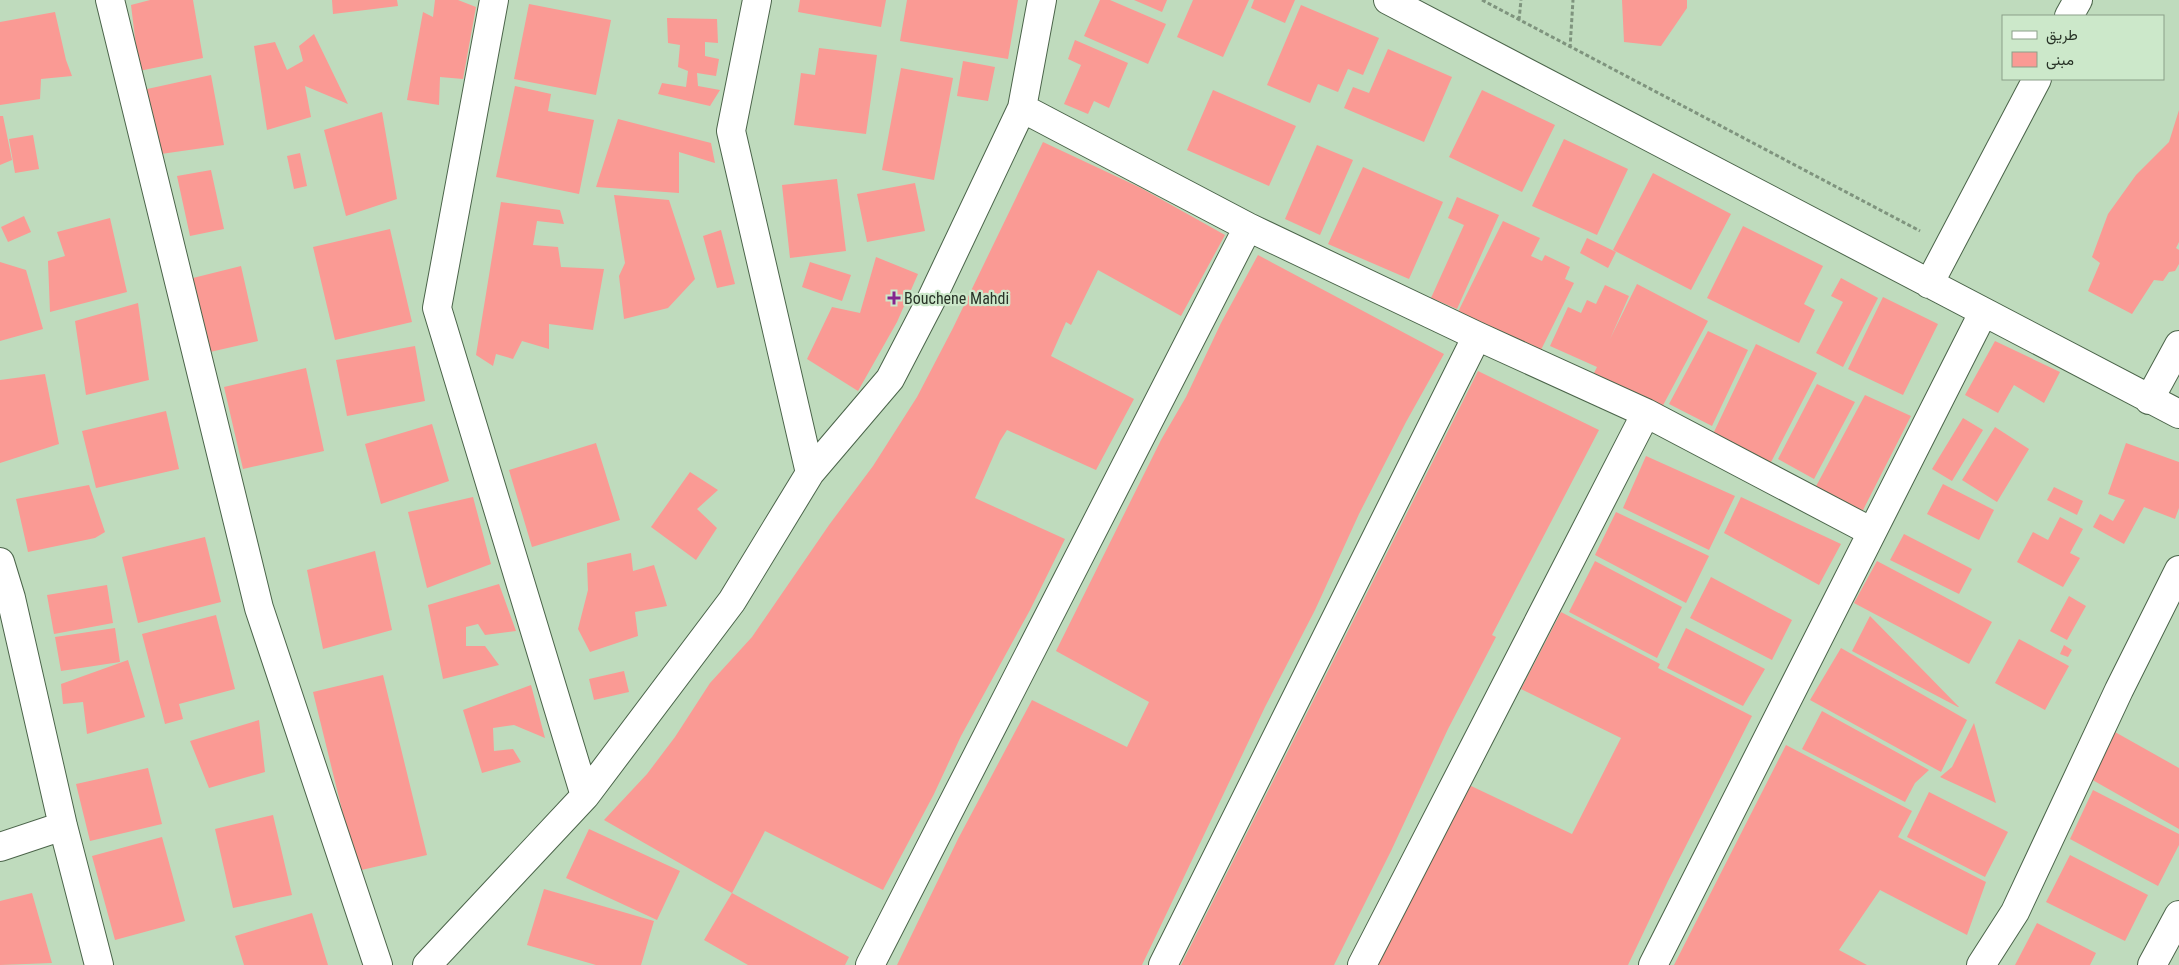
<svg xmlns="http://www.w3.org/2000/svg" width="2179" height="965" font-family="'Roboto Condensed',Vazirmatn,sans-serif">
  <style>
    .building { fill: #fa9a94 }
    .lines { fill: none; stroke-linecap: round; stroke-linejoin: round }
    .street-casing { stroke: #4b644a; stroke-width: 30 }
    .secondary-casing { stroke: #4b644a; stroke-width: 30 }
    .path { stroke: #7f947e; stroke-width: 3; stroke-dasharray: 4 2.5; stroke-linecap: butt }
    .street { stroke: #fff; stroke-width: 28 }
    .secondary { stroke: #fff; stroke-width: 28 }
    .poi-dot { fill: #84248e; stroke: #cce8ca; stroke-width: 2 }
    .labels { text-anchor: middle; stroke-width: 4.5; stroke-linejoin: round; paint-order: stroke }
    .poi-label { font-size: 16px; fill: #293428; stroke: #cce8ca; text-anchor: start }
  </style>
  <rect width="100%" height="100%" fill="#bfdbbd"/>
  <path class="building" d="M 150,0 L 193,0 L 203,58 L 139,71 L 131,5 Z
    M 332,0 L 397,0 L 398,6 L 333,14 Z
    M 435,0 L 458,0 L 476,7 L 463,79 L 440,77 L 439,105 L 407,100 L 423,12 L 433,17 Z
    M 800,0 L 886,0 L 881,27 L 798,12 Z
    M 907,0 L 1018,0 L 1008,59 L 900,41 Z
    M 1100,0 L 1110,0 L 1166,24 L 1148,64 L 1084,36 Z
    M 1134,0 L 1167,0 L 1162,12 Z
    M 1193,0 L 1249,0 L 1223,57 L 1177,37 Z
    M 1254,0 L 1295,0 L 1285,23 L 1251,8 Z
    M 1622,0 L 1687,0 L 1687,8 L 1661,46 L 1624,42 Z
    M 529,4 L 611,20 L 596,95 L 514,79 Z
    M 1301,5 L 1379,38 L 1363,75 L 1348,69 L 1338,92 L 1318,84 L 1310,103 L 1267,85 Z
    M 55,12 L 66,60 L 72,76 L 41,79 L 40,99 L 0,105 L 0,22 Z
    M 667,18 L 717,19 L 718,43 L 705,42 L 705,56 L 719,59 L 716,76 L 697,73 L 698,86 L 720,90 L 710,106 L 658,94 L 662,83 L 686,87 L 688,71 L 678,67 L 680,45 L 668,43 Z
    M 314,34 L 348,104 L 305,86 L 311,117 L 267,130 L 254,46 L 275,42 L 287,70 L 303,61 L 299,46 Z
    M 1075,40 L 1128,63 L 1109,108 L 1094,101 L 1088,114 L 1064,104 L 1081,65 L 1068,59 Z
    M 819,48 L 877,55 L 866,134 L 794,125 L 801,73 L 815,75 Z
    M 1388,49 L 1452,77 L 1424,142 L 1344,108 L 1353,87 L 1369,93 Z
    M 963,61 L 995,67 L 988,101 L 957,96 Z
    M 901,68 L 953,78 L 934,180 L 882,170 Z
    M 211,75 L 224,145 L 154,155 L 138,91 Z
    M 515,86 L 551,94 L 548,111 L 594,120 L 579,194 L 496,177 Z
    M 1213,90 L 1296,126 L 1269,186 L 1187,150 Z
    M 1482,90 L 1555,125 L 1522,192 L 1449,157 Z
    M 2179,110 L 2179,242 L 2176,248 L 2179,250 L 2179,264 L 2175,271 L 2169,272 L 2163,281 L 2154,280 L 2132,314 L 2088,291 L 2100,263 L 2092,257 L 2108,214 L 2136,175 L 2169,142 Z
    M 382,112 L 397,199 L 346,216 L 324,130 Z
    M 0,116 L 3,116 L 12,160 L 0,165 Z
    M 618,119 L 711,143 L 715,163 L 679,152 L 679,193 L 596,187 Z
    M 33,135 L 39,169 L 15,173 L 9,139 Z
    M 1564,139 L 1628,169 L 1597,235 L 1532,206 Z
    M 1043,142 L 1141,188 L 1225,235 L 1181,316 L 1098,270 L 1071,325 L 1066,322 L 1051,356 L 1134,399 L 1096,470 L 1007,430 L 1000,441 L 975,498 L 1065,539 L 1030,610 L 961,736 L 934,794 L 883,890 L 765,831 L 732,893 L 849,957 L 845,965 L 748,965 L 704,940 L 732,893 L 604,820 L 647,774 L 675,737 L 710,683 L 752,637 L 829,525 L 873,466 L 917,397 L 953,328 Z
    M 1317,145 L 1353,160 L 1320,235 L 1285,219 Z
    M 300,153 L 307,186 L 294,189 L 287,156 Z
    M 1363,167 L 1443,202 L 1409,279 L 1328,244 Z
    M 211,170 L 224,229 L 190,236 L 177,176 Z
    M 1653,173 L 1731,214 L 1691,290 L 1613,250 Z
    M 837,179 L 846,251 L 790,258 L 782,185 Z
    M 915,183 L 925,231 L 867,242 L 857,194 Z
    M 614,195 L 669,200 L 695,279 L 668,308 L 624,319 L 619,276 L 625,263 Z
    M 1457,197 L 1499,215 L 1457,309 L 1431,298 L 1464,225 L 1448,218 Z
    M 501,202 L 560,210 L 564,224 L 537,221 L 533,245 L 558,247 L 561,267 L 604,269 L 593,330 L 549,324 L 549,349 L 522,341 L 513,359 L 496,354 L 493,366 L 476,355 Z
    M 24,216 L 31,232 L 8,242 L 1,227 Z
    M 110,218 L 127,292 L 50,312 L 48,261 L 65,256 L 57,232 Z
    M 1503,221 L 1540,238 L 1531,256 L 1542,261 L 1545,255 L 1570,267 L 1565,279 L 1574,283 L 1539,354 L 1457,314 Z
    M 1743,226 L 1823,266 L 1804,304 L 1815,310 L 1799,343 L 1707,298 Z
    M 390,229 L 412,322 L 335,340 L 313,247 Z
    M 721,230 L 735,284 L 717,288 L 703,236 Z
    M 1587,238 L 1616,252 L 1608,268 L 1580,253 Z
    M 1258,255 L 1444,354 L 1406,422 L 1359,514 L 1315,610 L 1265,707 L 1142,965 L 897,965 L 958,839 L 1032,700 L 1127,747 L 1149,702 L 1056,651 L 1161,440 L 1186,397 L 1221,323 Z
    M 876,257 L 918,274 L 897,322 L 858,391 L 807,359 L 832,307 L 860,313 Z
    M 0,262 L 26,270 L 43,329 L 0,341 Z
    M 810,262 L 851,275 L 842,301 L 802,287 Z
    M 241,266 L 258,341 L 210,352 L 193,278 Z
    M 1841,278 L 1878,298 L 1843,367 L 1816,353 L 1843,302 L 1831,296 Z
    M 1637,284 L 1708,321 L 1661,409 L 1594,373 L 1597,367 L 1550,346 L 1568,307 L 1581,313 L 1587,300 L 1596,304 L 1605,285 L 1629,296 L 1610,339 Z
    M 1883,297 L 1938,324 L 1903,395 L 1848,369 Z
    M 138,303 L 149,380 L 86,395 L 75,321 Z
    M 1708,331 L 1748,350 L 1712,426 L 1669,404 Z
    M 1995,341 L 2060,372 L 2044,403 L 2014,385 L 1998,413 L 1965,395 Z
    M 1756,344 L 1817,373 L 1769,466 L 1712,436 Z
    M 415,346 L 425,401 L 347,416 L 336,360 Z
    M 306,368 L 324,451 L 243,469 L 224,387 Z
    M 1478,371 L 1599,430 L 1492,635 L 1496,637 L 1448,729 L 1391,851 L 1334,965 L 1181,965 Z
    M 45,374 L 59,444 L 0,463 L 0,380 Z
    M 1817,384 L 1855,402 L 1814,479 L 1778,459 Z
    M 1865,395 L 1911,416 L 1861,514 L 1814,490 Z
    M 166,411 L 179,469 L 96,488 L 82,431 Z
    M 1963,418 L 1983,430 L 1952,481 L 1932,469 Z
    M 432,424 L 449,481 L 381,504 L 365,444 Z
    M 1995,427 L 2029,449 L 1997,502 L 1962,480 Z
    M 596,443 L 620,520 L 532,547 L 509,470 Z
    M 2126,443 L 2179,462 L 2179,508 L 2175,519 L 2144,507 L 2124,544 L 2093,527 L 2100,514 L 2113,521 L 2125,500 L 2108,494 Z
    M 1646,456 L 1735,496 L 1709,550 L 1623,508 Z
    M 690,472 L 718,490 L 697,509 L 717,528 L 696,560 L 651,527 Z
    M 1943,484 L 1994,510 L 1979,540 L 1927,514 Z
    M 89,485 L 105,532 L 95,538 L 28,552 L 16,499 Z
    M 2054,487 L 2083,501 L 2077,515 L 2047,500 Z
    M 473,497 L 491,564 L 427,588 L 408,512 Z
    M 1741,497 L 1841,544 L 1819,585 L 1724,533 Z
    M 1616,512 L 1709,556 L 1686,603 L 1595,555 Z
    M 2060,517 L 2083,529 L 2070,553 L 2080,558 L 2063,587 L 2017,562 L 2033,532 L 2048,540 Z
    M 1904,534 L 1972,569 L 1959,594 L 1890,560 Z
    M 205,537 L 221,602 L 138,623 L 122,557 Z
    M 375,551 L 392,630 L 323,649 L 307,570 Z
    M 631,553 L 633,571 L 654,565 L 667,606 L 635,612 L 638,636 L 590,652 L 578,629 L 588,590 L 587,563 Z
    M 1595,561 L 1682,607 L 1657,658 L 1569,612 Z
    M 1877,561 L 1992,622 L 1969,664 L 1854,603 Z
    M 1711,577 L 1792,620 L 1772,660 L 1690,618 Z
    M 499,584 L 516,631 L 485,635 L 478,624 L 466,627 L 466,646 L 485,646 L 499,665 L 443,679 L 428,605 Z
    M 107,585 L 113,623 L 54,634 L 47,595 Z
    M 2069,596 L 2086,606 L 2067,640 L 2050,631 Z
    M 1561,612 L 1660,664 L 1658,668 L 1752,716 L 1668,881 L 1628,965 L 1375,965 L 1469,785 L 1572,834 L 1621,738 L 1521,689 Z
    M 216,615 L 235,689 L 179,704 L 183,719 L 165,724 L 142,634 Z
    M 1870,616 L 1959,707 L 1958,707 L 1852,651 Z
    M 115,628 L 120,662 L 61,671 L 55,637 Z
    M 1686,628 L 1765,669 L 1743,706 L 1667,668 Z
    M 2019,639 L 2069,666 L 2045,710 L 1995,683 Z
    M 2064,645 L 2072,650 L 2068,657 L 2060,654 Z
    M 1841,648 L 1967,720 L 1941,772 L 1810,700 Z
    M 128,660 L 145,717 L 87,734 L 83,702 L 63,704 L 61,684 Z
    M 624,671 L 629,692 L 594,700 L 589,679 Z
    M 383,675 L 427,855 L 357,871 L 313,692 Z
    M 531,685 L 545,738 L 514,725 L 493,728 L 494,751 L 513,749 L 521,762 L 482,773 L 463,710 Z
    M 1822,711 L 1929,770 L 1915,783 L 1905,802 L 1802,749 Z
    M 259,720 L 265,772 L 209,788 L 190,741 Z
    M 1974,723 L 1996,803 L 1940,777 L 1952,767 Z
    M 2115,732 L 2179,768 L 2179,829 L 2089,778 Z
    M 1786,745 L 1912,811 L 1898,837 L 1986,882 L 1967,935 L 1880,890 L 1839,950 L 1867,965 L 1674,965 Z
    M 148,768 L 162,824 L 90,841 L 76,784 Z
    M 2093,790 L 2179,834 L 2179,845 L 2158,886 L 2070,839 Z
    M 1929,792 L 2008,832 L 1985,877 L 1907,837 Z
    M 273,815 L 292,895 L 233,908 L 215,829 Z
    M 589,829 L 680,871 L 657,920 L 566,878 Z
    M 162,837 L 185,921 L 115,940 L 92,856 Z
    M 2070,855 L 2148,895 L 2125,941 L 2046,902 Z
    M 544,889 L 654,921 L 641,965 L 596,965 L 527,945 Z
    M 32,893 L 52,963 L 0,965 L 0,901 Z
    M 312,913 L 328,965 L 244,965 L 235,936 Z
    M 2037,923 L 2096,953 L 2090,965 L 2015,965 Z"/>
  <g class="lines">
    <g class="street-casing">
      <path id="street" d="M 110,0 L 259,608 L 378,965
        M 494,0 L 437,308 L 585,796
        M 757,0 L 731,131 L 810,473
        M 1388,0 L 2179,414
        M 2069,16 L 2078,0
        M 1022,108 L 1248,227 L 1477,336 L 1646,413 L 1872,532
        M 1929,284 L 2037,79
        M 2149,400 L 2179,345
        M 0,562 L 11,598 L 63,826 L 99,965
        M 0,847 L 63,826
        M 427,965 L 585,796 L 732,601 L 810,473 L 890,379 L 931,300 L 1022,108 L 1042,0
        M 870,965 L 1248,227
        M 1163,965 L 1477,336
        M 1362,965 L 1646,413
        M 1653,965 L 1983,313
        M 1981,965 L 2015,912 L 2119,690 L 2179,570"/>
    </g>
    <g class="secondary-casing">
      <path id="secondary" d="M 2152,965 L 2179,915"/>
    </g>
    <path class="path" d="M 1482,0 L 1920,231
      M 1519,20 L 1521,0
      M 1570,48 L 1573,0"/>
    <use href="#street" class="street"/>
    <use href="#secondary" class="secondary"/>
  </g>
  <path class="poi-dot" d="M891.5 290.5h5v5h5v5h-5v5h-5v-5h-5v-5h5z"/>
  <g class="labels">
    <g class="poi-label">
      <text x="904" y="304">Bouchene Mahdi</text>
    </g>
  </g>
  <rect x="2002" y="15" width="162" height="65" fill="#cce8ca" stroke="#8ba089"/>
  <rect x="2012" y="31" width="25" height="8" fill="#ffffff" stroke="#8ba089"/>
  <text x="2046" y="40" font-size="15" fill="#293428">طريق</text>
  <rect x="2012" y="52" width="25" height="15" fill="#fa9a94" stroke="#8ba089"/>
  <text x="2046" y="65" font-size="15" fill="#293428">مبنى</text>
</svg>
